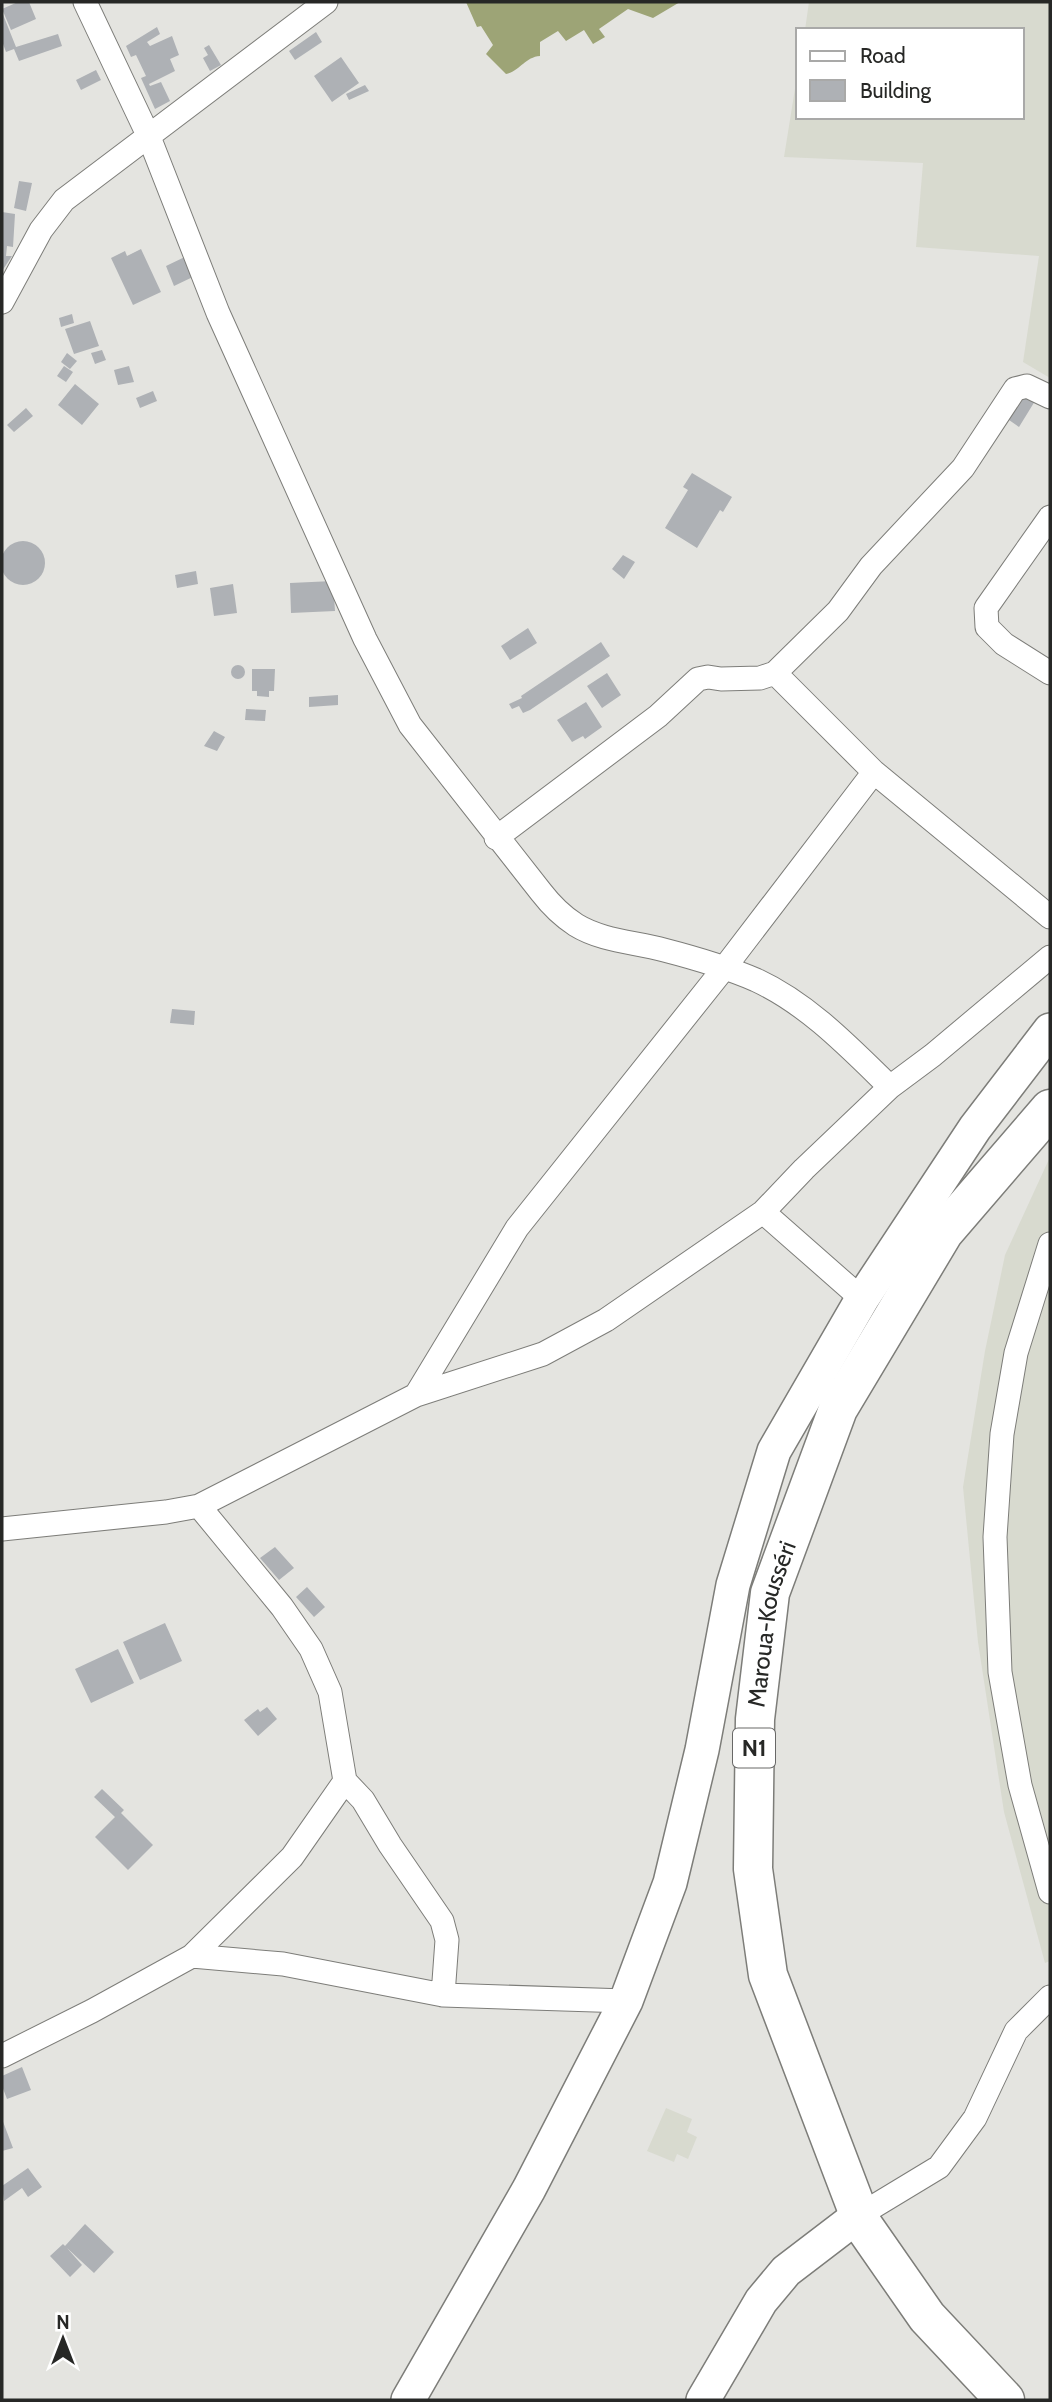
<svg xmlns="http://www.w3.org/2000/svg" width="1052" height="2402" font-family="Cabin,sans-serif">
  <style>
    .built { fill: #d8dacf }
    .forest { fill: #9da476 }
    .building { fill: #aeb1b5 }
    .lines { fill: none; stroke-linecap: round; stroke-linejoin: round }
    .street-casing { stroke: #7d7d79; stroke-width: 25 }
    .secondary-casing { stroke: #7d7d79; stroke-width: 36 }
    .highway-casing { stroke: #7d7d79; stroke-width: 41 }
    .street { stroke: #fff; stroke-width: 23 }
    .secondary { stroke: #fff; stroke-width: 33 }
    .highway { stroke: #fff; stroke-width: 38 }
    .labels { text-anchor: middle; stroke-width: 7; stroke-linejoin: round; paint-order: stroke }
    .shield { fill: #fff; stroke: #686867; stroke-width: 2 }
    .shield-label { font-size: 23px; font-weight: bold; fill: #272826 }
    .street-label { font-size: 24px; fill: #272826; stroke: #fff }
  </style>
  <rect width="100%" height="100%" fill="#e4e4e0"/>
  <path class="built" d="M 809,2 L 1050,2 L 1050,378 L 1023,362 L 1039,256 L 916,247 L 923,163 L 784,157 L 798,70 L 798,117 L 1022,117 L 1022,30 L 805,30 Z
    M 1050,1157 L 1050,1961 L 1045,1963 L 1004,1812 L 978,1642 L 963,1487 L 985,1351 L 1005,1255 Z
    M 666,2108 L 692,2119 L 687,2132 L 697,2137 L 688,2159 L 677,2154 L 674,2162 L 647,2151 Z"/>
  <path class="forest" d="M 466,2 L 680,2 L 653,18 L 628,9 L 599,29 L 605,37 L 593,44 L 584,30 L 566,41 L 558,31 L 540,42 L 540,56 C 525,57 520,71 506,74 L 486,54 L 493,45 L 481,26 L 477,27 Z"/>
  <path class="building" d="M 18,2 L 29,2 L 36,19 L 11,30 L 2,9 Z
    M 2,12 L 16,47 L 58,34 L 62,46 L 19,61 L 14,49 L 6,52 L 2,41 Z
    M 157,27 L 160,34 L 147,42 L 150,46 L 172,36 L 179,55 L 170,59 L 175,71 L 149,84 L 150,86 L 161,82 L 170,101 L 155,109 L 141,78 L 146,76 L 136,55 L 131,57 L 126,46 Z
    M 316,32 L 322,42 L 295,60 L 289,51 Z
    M 209,45 L 221,65 L 210,71 L 203,58 L 208,55 L 204,48 Z
    M 341,57 L 359,83 L 332,102 L 314,76 Z
    M 96,70 L 101,80 L 81,90 L 76,80 Z
    M 365,85 L 369,91 L 349,100 L 346,94 Z
    M 19,181 L 32,183 L 26,211 L 14,208 Z
    M 2,212 L 15,214 L 13,247 L 7,246 L 6,256 L 12,256 L 2,271 Z
    M 141,249 L 161,292 L 133,305 L 111,258 L 125,251 L 127,256 Z
    M 191,254 L 199,274 L 174,286 L 166,266 Z
    M 72,314 L 74,323 L 61,327 L 59,318 Z
    M 90,321 L 99,346 L 74,354 L 65,329 Z
    M 102,350 L 106,360 L 95,364 L 91,353 Z
    M 67,353 L 77,361 L 70,369 L 61,362 Z
    M 64,366 L 73,372 L 66,382 L 57,376 Z
    M 129,366 L 134,382 L 118,385 L 114,370 Z
    M 75,384 L 99,404 L 82,425 L 58,405 Z
    M 153,391 L 157,401 L 140,408 L 136,398 Z
    M 1024,395 L 1035,401 L 1019,427 L 1009,420 Z
    M 26,408 L 33,416 L 14,432 L 7,425 Z
    M 692,473 L 732,497 L 723,512 L 720,510 L 697,548 L 665,528 L 688,490 L 683,487 Z
    M1 563a22 22 0 1 1 44 0a22 22 0 1 1-44 0Z
    M 623,555 L 635,562 L 624,579 L 612,569 Z
    M 196,571 L 198,584 L 177,588 L 175,575 Z
    M 333,581 L 335,611 L 291,613 L 290,583 Z
    M 233,584 L 237,613 L 214,616 L 210,588 Z
    M 528,628 L 537,643 L 510,660 L 501,646 Z
    M 601,642 L 610,656 L 530,710 L 523,713 L 519,706 L 512,709 L 509,704 L 522,698 L 521,696 Z
    M231 672a7 7 0 1 1 14 0a7 7 0 1 1-14 0Z
    M 252,669 L 275,669 L 274,691 L 269,691 L 269,697 L 257,696 L 257,691 L 252,691 Z
    M 607,673 L 621,695 L 602,708 L 587,686 Z
    M 338,695 L 338,705 L 309,707 L 309,697 Z
    M 586,702 L 602,727 L 585,739 L 583,736 L 572,742 L 557,720 Z
    M 246,709 L 266,710 L 265,721 L 245,720 Z
    M 214,731 L 225,737 L 217,751 L 204,746 Z
    M 172,1009 L 195,1011 L 194,1025 L 170,1023 Z
    M 275,1547 L 294,1568 L 279,1580 L 260,1558 Z
    M 307,1587 L 325,1607 L 314,1617 L 296,1597 Z
    M 165,1623 L 182,1661 L 140,1680 L 123,1642 Z
    M 118,1649 L 134,1683 L 91,1703 L 75,1669 Z
    M 267,1707 L 277,1719 L 258,1736 L 244,1720 L 258,1709 L 260,1712 Z
    M 102,1789 L 124,1810 L 121,1813 L 153,1845 L 128,1870 L 95,1837 L 115,1817 L 94,1797 Z
    M 22,2067 L 31,2090 L 7,2099 L 2,2086 L 2,2076 Z
    M 2,2119 L 13,2148 L 2,2151 Z
    M 28,2168 L 42,2187 L 28,2197 L 22,2188 L 4,2201 L 2,2186 Z
    M 85,2224 L 114,2252 L 94,2273 L 67,2248 L 82,2265 L 70,2277 L 50,2256 L 63,2244 L 65,2246 Z"/>
  <g class="lines">
    <g class="street-casing">
      <path id="street" d="M 85,2 L 149,137 L 218,313 L 365,639 L 410,725 L 541,892 C 551,905 562,916 576,925 C 602,941 635,942 664,950 C 695,958 726,967 756,980 C 808,1004 849,1047 890,1087
        M 2,302 L 41,230 L 64,200 L 326,2
        M 1050,517 L 986,608 L 987,627 L 1004,644 L 1050,673
        M 775,673 L 874,772 L 1050,917
        M 496,838 L 658,716 L 698,679 L 708,677 L 721,679 L 760,678 L 775,673 L 838,611 L 871,566 L 963,468 L 1015,389 L 1027,386 L 1050,397
        M 763,1212 L 862,1299
        M 1050,1244 L 1016,1353 L 1002,1434 L 995,1537 L 1000,1672 L 1020,1785 L 1050,1892
        M 416,1395 L 517,1228 L 725,967 L 874,772
        M 199,1506 L 282,1607 L 311,1649 L 330,1692 L 345,1781 L 363,1800 L 390,1845 L 442,1921 L 447,1940 L 443,1995
        M 2,1529 L 166,1512 L 199,1506 L 416,1395 L 543,1354 L 606,1320 L 763,1212 L 804,1169 L 890,1087 L 933,1055 L 1050,957
        M 192,1956 L 292,1857 L 345,1781
        M 2,2056 L 92,2011 L 192,1956 L 283,1964 L 443,1995 L 626,2001
        M 858,2216 L 939,2167 L 975,2118 L 1016,2031 L 1050,1997"/>
    </g>
    <g class="secondary-casing">
      <path id="secondary" d="M 408,2400 L 529,2189 L 626,2001 L 670,1883 L 702,1750 L 733,1585 L 774,1451 L 862,1299 L 975,1128 L 1050,1030
        M 703,2400 L 761,2301 L 786,2271 L 858,2216"/>
    </g>
    <g class="highway-casing">
      <g id="highway">
        <path id="s1" d="M 1005,2400 L 927,2317 L 863,2225 L 768,1975 L 753,1869 L 755,1719 L 770,1593 L 838,1409 L 944,1232 L 1050,1109"/>
      </g>
    </g>
    <use href="#street" class="street"/>
    <use href="#secondary" class="secondary"/>
    <use href="#highway" class="highway"/>
  </g>
  <g class="labels">
    <rect class="shield" x="733" y="1728.5" width="42" height="39" rx="5"/>
    <g class="shield-label">
      <text x="754" y="1756">N1</text>
    </g>
    <g class="street-label">
      <text dy="8" stroke="none"><textPath href="#s1" startOffset="847">Maroua-Kousséri</textPath></text>
    </g>
  </g>
  <rect width="1052" height="2402" fill="none" stroke="#272826" stroke-width="7"/>
  <rect x="796" y="28" width="228" height="91" fill="#ffffff" stroke="#a9a9a8" stroke-width="2"/>
  <rect x="810" y="51" width="35" height="10" fill="#ffffff" stroke="#a9a9a8" stroke-width="2"/>
  <text x="860" y="63" font-size="21" fill="#272826">Road</text>
  <rect x="810" y="80" width="35" height="21" fill="#aeb1b5" stroke="#a9a9a8" stroke-width="2"/>
  <text x="860" y="98" font-size="21" fill="#272826">Building</text>
  <g transform="translate(63 2339)" stroke="#ffffff" stroke-width="5" paint-order="stroke">
  <path d="M0-5L12 26L0 18L-12 26Z" fill="#272826"/>
  <text y="-10" font-size="19" font-weight="bold" text-anchor="middle" fill="#272826">N</text>
  </g>
</svg>
